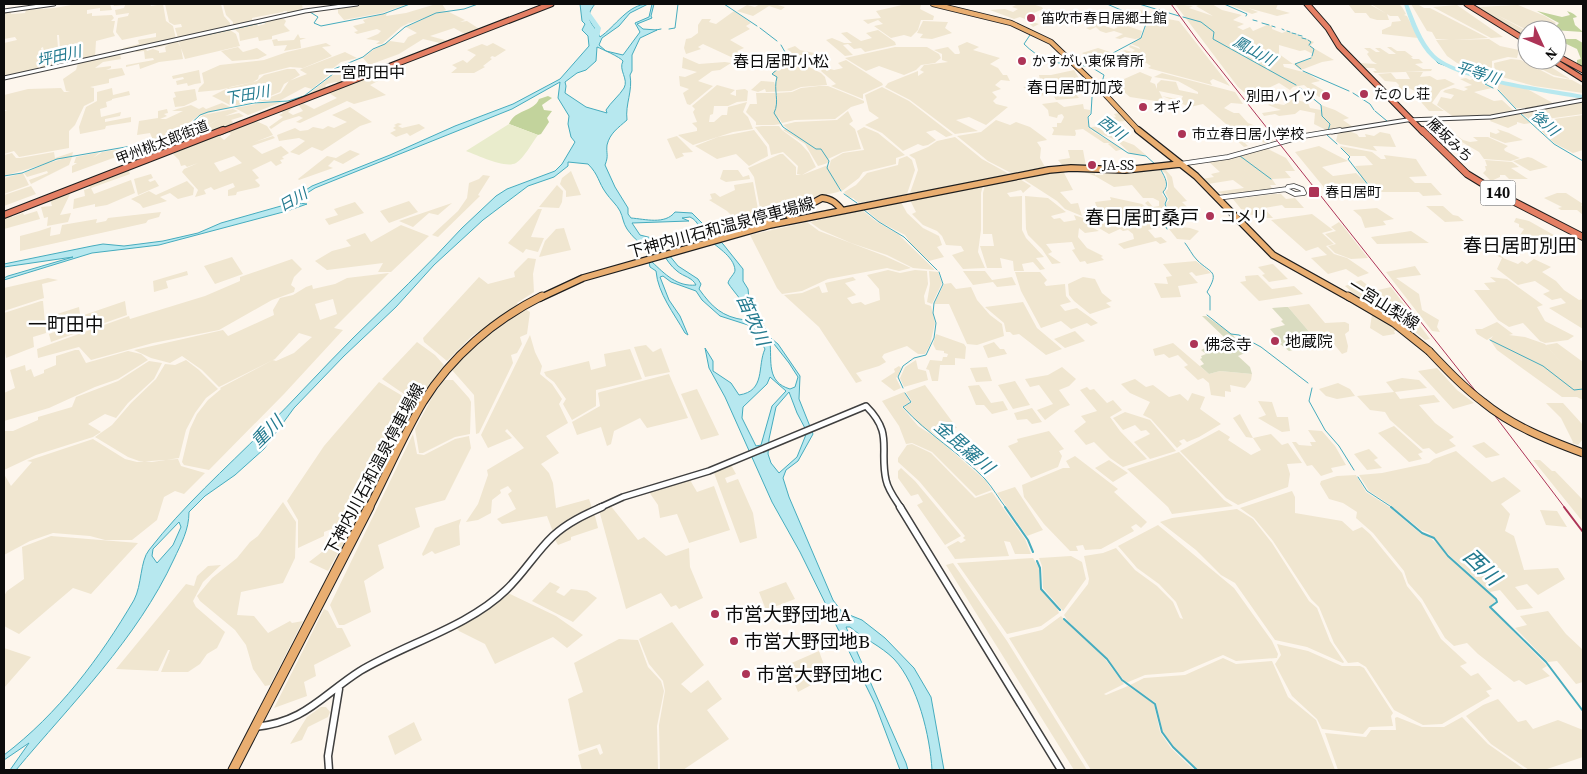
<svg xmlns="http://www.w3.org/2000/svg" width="1587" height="774" font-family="'Source Serif 4','Noto Sans JP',serif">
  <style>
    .farmland { fill: #f0e6d0; fill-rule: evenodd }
    .forest { fill: #c2d39c }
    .cemetery { fill: #dadcc1 }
    .pitch { fill: #e9eccc }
    .water { fill: #b7e8ef; stroke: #46acbe; fill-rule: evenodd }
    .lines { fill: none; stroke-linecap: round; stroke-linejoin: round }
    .stream-far1 { stroke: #46acbe; stroke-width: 1 }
    .stream { stroke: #46acbe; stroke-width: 2 }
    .river { fill: #b7e8ef; fill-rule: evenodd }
    .minor-far3-casing { stroke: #3f3f3f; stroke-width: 5 }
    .minor-far2-casing { stroke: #3f3f3f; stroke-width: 5.5 }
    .minor-far1-casing { stroke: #3f3f3f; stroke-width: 8 }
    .minor-casing { stroke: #3f3f3f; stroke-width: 9 }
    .major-far3-casing { stroke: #1d1d1d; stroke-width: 6 }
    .major-far2-casing { stroke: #1d1d1d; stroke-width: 8 }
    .major-far1-casing { stroke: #1d1d1d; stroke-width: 9 }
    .major-casing { stroke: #1d1d1d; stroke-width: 11 }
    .highway-far1-casing { stroke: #1d1d1d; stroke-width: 7 }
    .highway-casing { stroke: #1d1d1d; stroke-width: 8 }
    .minor-far3 { stroke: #fff; stroke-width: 3 }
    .minor-far2 { stroke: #fff; stroke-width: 4 }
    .minor-far1 { stroke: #fff; stroke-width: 5 }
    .minor { stroke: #fff; stroke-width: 6 }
    .major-far3 { stroke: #e9ae71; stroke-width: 4.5 }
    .major-far2 { stroke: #e9ae71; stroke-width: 5.5 }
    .major-far1 { stroke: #e9ae71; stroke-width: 7 }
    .major { stroke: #e9ae71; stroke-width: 9 }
    .highway-far1 { stroke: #e47f64; stroke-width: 5 }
    .highway { stroke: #e47f64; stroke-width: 6 }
    .rail-far1 { stroke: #ad3457; stroke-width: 1 }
    .rail { stroke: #ad3457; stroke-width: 2 }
    .major-bridge-casing { stroke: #1d1d1d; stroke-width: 9; stroke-linecap: butt }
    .major-bridge { stroke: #e9ae71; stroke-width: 7 }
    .poi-dot { fill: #ad3457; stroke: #fff; stroke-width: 2 }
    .labels { text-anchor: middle; stroke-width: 5; stroke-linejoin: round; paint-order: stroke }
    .far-poi-label { font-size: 14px; fill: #0c0c0c; stroke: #fff; text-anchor: start }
    .far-street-label { font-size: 14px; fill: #0c0c0c; stroke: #fff }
    .far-water-label { font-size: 15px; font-style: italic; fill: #247b90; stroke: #fff }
    .shield { fill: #fff; stroke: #555; stroke-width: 1 }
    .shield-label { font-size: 15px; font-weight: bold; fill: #0c0c0c }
    .far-quarter-label { font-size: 16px; fill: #0c0c0c; stroke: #fff }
    .poi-label { font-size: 16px; fill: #0c0c0c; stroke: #fff; text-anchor: start }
    .street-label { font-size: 16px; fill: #0c0c0c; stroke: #fff }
    .water-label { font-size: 18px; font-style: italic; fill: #247b90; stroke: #fff }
    .quarter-label { font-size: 19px; fill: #0c0c0c; stroke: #fff }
    .near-poi-label { font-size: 19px; fill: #0c0c0c; stroke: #fff; text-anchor: start }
    .near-water-label { font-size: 21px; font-style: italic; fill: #247b90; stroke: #fff }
  </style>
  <rect width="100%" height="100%" fill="#fdf6ed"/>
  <path class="farmland" d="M 77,4 L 110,4 L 112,10 L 100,11 L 100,8 L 87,10 L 87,14 L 92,13 L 92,16 L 112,15 L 114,18 L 111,21 L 115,21 L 113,32 L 115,36 L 96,41 L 95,57 L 76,61 L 73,57 L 65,54 L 60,49 L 59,35 L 57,35 L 58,48 L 44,51 L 43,47 L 41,48 L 43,58 L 63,54 L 71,57 L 74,62 L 4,77 L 4,43 L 17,40 L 15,37 L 4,39 L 4,12 L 11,11 L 11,14 L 25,13 L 26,10 L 54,8 Z
    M 113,4 L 150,4 L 151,6 L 163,4 L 166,21 L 173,26 L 176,39 L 123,50 L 123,48 L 139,44 L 138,40 L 156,37 L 156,33 L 122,40 L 116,32 L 118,18 L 128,16 L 129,13 L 116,15 L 115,10 L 124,8 L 125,5 L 114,6 Z
    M 165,4 L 221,4 L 224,16 L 230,23 L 230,28 L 178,38 L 175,28 L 182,27 L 181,24 L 174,25 L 169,22 Z
    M 223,4 L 302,4 L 303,10 L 287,14 L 287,11 L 284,11 L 283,12 L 252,18 L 253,22 L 233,28 L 233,22 L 226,15 Z
    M 361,4 L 408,4 L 382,13 L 349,19 L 344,20 L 338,13 L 338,9 Z
    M 436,4 L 442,4 L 446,10 L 410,23 L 406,22 L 409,23 L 401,27 L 382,44 L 376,44 L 380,41 L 366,39 L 378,34 L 381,31 L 377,29 L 357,34 L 354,32 L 358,31 L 353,26 L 365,23 L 363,20 L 371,17 L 387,13 L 386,16 L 406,13 Z
    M 760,4 L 774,4 L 785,7 L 781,10 L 769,6 L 753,16 L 737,11 L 747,5 L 755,7 Z
    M 899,4 L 921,4 L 920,9 L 934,16 L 933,20 L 921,20 L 918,30 L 911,37 L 904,35 L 891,38 L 874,26 L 883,24 L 878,20 L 868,24 L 863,20 L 881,18 L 876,11 L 902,5 Z
    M 1014,4 L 1032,4 L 1042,7 L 1043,9 L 1029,15 L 1035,18 L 1030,21 L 1039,24 L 1033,27 L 1025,19 L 1020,17 L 1014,19 L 990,10 L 1005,9 L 1013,12 L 1018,9 L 1012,7 L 1016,5 Z
    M 1175,4 L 1193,6 L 1189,8 L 1213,16 L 1196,6 L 1201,4 L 1212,4 L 1222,10 L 1242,15 L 1233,20 L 1244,24 L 1237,27 L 1243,30 L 1250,27 L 1253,31 L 1267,25 L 1272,26 L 1272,29 L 1282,33 L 1287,31 L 1314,42 L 1310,46 L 1334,60 L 1322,62 L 1301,70 L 1293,64 L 1283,64 L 1284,67 L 1307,73 L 1320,81 L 1311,83 L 1330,94 L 1319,97 L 1304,85 L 1293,87 L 1290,90 L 1279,83 L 1250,97 L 1238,87 ZM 1279,45 L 1300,51 L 1305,50 L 1313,54 L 1310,59 L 1293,64 L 1279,54 Z
    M 1230,4 L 1278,4 L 1276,9 L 1290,13 L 1277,16 L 1248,8 L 1258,12 L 1252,14 L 1230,5 Z
    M 1348,4 L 1369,4 L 1387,14 L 1389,20 L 1377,20 L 1370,18 L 1366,13 L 1355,13 Z
    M 1371,4 L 1399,4 L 1402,7 L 1406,14 L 1404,15 L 1407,16 L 1418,38 L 1382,34 L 1382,30 L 1391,26 L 1392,22 L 1401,21 L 1398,16 L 1390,16 Z
    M 1411,4 L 1421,5 L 1419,5 L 1424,8 L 1430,8 L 1488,38 L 1453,40 L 1489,39 L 1500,46 L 1519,50 L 1517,58 L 1508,57 L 1492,61 L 1492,73 L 1457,63 L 1447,56 L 1436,40 L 1450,39 L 1436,39 L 1432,32 L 1427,31 Z
    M 1457,5 L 1503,37 L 1491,38 L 1433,7 Z
    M 1518,5 L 1545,16 L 1556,23 L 1545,30 L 1527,30 L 1495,14 L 1527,31 L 1527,33 L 1522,34 L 1478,7 Z
    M 1143,10 L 1151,16 L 1179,21 L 1230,86 L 1213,79 L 1210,81 L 1212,85 L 1148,68 L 1151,66 L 1143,61 L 1142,56 L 1142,60 L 1139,61 L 1125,56 L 1127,54 L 1121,52 L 1125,50 L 1132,52 L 1135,50 L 1129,47 L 1130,45 L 1140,49 L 1139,47 L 1131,44 L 1142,37 L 1147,24 L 1153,25 L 1154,22 L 1130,12 Z
    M 447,11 L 465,20 L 460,22 L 467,21 L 481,30 L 469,34 L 463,33 L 454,28 L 430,36 L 448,41 L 444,44 L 423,39 L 399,54 L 369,65 L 363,58 L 373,50 L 390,41 L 404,43 L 408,37 L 417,33 L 406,27 L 436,13 Z
    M 734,11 L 751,23 L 746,26 L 750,29 L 730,40 L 744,48 L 737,51 L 740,53 L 731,57 L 703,44 L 698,47 L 701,49 L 686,54 L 684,48 L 686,39 L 691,38 L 698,33 L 698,25 L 702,19 L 711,19 L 709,22 L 716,24 Z
    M 278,19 L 284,19 L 286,21 L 284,25 L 290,31 L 272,36 L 272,39 L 259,41 L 258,37 L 240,41 L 239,33 L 234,29 L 257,24 L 258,26 L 265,24 L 265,22 Z
    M 923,21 L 948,22 L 945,28 L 952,33 L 932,39 L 920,38 L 923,34 L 917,33 Z
    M 1119,23 L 1142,31 L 1140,38 L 1135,39 L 1125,37 L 1120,39 L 1115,38 L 1123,34 L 1114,31 L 1106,33 L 1100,31 L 1096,27 L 1090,30 L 1086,28 L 1099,24 L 1114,29 L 1118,27 L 1114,25 Z
    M 230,30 L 236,34 L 240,46 L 185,59 L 178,40 Z
    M 878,30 L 895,42 L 896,45 L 865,52 L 861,48 L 854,49 L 848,44 L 843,45 L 853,55 L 845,56 L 826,40 L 832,38 L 844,43 L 852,43 L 841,33 L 847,32 L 861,41 L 872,38 L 866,33 Z
    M 298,34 L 300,38 L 306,38 L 300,40 L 301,48 L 284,51 L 287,45 L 274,46 L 272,40 L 277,39 L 278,41 L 294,40 Z
    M 177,40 L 181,48 L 183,59 L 159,62 L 140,69 L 139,64 L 126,67 L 126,65 L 154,60 L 153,58 L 145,59 L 144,51 L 136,52 L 135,50 L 145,47 L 147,51 L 153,49 L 159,51 L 159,53 L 166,52 L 165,47 L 168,45 L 155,48 L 155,45 Z
    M 967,42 L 979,47 L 973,50 L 1000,58 L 990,64 L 998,68 L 1003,75 L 1007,75 L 1010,81 L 1001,80 L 995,85 L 1001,89 L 992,92 L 997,97 L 993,101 L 996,104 L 1008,107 L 986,125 L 969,117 L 956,120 L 978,131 L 955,134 L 910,100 L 885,87 L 888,83 L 918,71 L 918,76 L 924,72 L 920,70 L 924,65 L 948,62 L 942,60 L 942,54 L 934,50 L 948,47 L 955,54 L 959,54 L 960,53 L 958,46 Z
    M 326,43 L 331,46 L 322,47 L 332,56 L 303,68 L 290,67 L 259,75 L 258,79 L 253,82 L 219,90 L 198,92 L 199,88 L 204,83 L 202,73 L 220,65 L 264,60 L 287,52 Z
    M 493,43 L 506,50 L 495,57 L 492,56 L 490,58 L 492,59 L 483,66 L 485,67 L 474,73 L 451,73 L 457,68 L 452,65 L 463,60 L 467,63 L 476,55 L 467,50 L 482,44 L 487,46 Z
    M 795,46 L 800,50 L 819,54 L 821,63 L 801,61 L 792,56 L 791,52 L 787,49 Z
    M 238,47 L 243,52 L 257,48 L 267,55 L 258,59 L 232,61 L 221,51 Z
    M 895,47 L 927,47 L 939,54 L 941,58 L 935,63 L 921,65 L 916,70 L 904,75 L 879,66 L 866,71 L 845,58 Z
    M 1387,47 L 1391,47 L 1397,51 L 1405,51 L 1413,57 L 1411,57 L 1413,59 L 1419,59 L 1423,63 L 1415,64 L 1423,69 L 1432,69 L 1431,71 L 1375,73 L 1373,71 L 1377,71 L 1374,68 L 1362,68 L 1358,63 L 1377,64 L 1372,61 L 1367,54 L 1369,52 L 1364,48 L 1370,48 L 1376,52 L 1380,52 L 1375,48 L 1380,48 L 1389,54 L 1396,54 Z
    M 1098,48 L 1116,54 L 1133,65 L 1122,67 L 1108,58 L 1092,61 L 1082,53 Z
    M 345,52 L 357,58 L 341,62 L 331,70 L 331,73 L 312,89 L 305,87 L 279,101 L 260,101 L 281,93 L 289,81 L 307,74 L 300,70 L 301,69 Z
    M 1521,52 L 1527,53 L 1527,60 L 1540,60 L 1570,79 L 1553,75 L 1520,58 Z
    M 120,53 L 121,59 L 103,62 L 95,68 L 111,66 L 111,68 L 106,70 L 122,68 L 125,75 L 109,79 L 109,83 L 90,87 L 94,88 L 94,101 L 84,106 L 75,125 L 69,131 L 69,148 L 19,157 L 14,151 L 4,154 L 4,112 L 7,110 L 4,110 L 4,95 L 28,89 L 61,88 L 64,92 L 70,92 L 66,91 L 63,79 L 76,70 L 78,63 Z
    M 683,57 L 699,64 L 725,62 L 731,63 L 720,70 L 712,71 L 698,81 L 713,86 L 690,105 L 687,104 L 683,93 L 689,89 L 680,86 L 679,76 L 685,77 L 697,72 L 682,68 Z
    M 1511,59 L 1521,60 L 1554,77 L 1572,80 L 1583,86 L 1583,93 L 1534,86 L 1495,75 L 1494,63 Z
    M 846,60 L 882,83 L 883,85 L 863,94 L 863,99 L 831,86 L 836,84 L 821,71 L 824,67 L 834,70 L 843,68 L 838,63 Z
    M 786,61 L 799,62 L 821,73 L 825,77 L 827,85 L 801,87 L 791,91 L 766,92 L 765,89 L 758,92 L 751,90 L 761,81 L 774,82 L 775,85 L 777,78 L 772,74 L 774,71 Z
    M 364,64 L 374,70 L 340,84 L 336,82 L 327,84 L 325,86 L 329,89 L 314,95 L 310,93 L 335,73 Z
    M 287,69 L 295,69 L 300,75 L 284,84 L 280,92 L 258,101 L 232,106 L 212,96 L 230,87 L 257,81 L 264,75 Z
    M 199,70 L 201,83 L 195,84 L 188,86 L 187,83 L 177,85 L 176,81 L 184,79 L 183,77 L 173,79 L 172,76 Z
    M 1074,70 L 1082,83 L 1082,87 L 1069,86 L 1079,98 L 1056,100 L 1053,95 L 1036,96 L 1023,87 L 1033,85 L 1030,80 L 1040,80 L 1039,75 L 1051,75 Z
    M 381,71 L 390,75 L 370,85 L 386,95 L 354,104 L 347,101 L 300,123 L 296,122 L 303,118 L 299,116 L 283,121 L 271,129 L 269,127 L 283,117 L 279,115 L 283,113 L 279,110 L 294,104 L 295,106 L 288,112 L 293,115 L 303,111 L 297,103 L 301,102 L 314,109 L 337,98 L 327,92 Z
    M 1140,72 L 1152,77 L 1150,82 L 1155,84 L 1157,89 L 1157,84 L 1161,80 L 1176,82 L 1179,90 L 1198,94 L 1198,92 L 1178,81 L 1154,77 L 1162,73 L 1235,92 L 1243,104 L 1231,103 L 1224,108 L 1234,113 L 1239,113 L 1248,123 L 1256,126 L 1251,131 L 1266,132 L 1273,141 L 1265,143 L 1258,140 L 1245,143 L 1248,146 L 1244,147 L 1235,139 L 1230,139 L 1224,135 L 1234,131 L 1203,104 L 1190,107 L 1162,96 L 1181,100 L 1183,96 L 1159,91 L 1163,99 L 1162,102 L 1130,97 L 1124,92 L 1115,89 L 1107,93 L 1103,89 L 1106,80 L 1115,83 Z
    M 1406,72 L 1423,72 L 1420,77 L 1430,76 L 1437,80 L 1445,79 L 1455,84 L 1441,90 L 1432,103 L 1444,111 L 1429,111 L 1421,102 L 1416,100 L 1418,96 L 1417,92 L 1409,88 L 1405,91 L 1398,90 L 1399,85 L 1396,82 L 1385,81 L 1378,74 L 1391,73 L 1396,79 L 1410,79 Z
    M 1477,77 L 1487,81 L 1484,85 L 1492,88 L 1474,92 L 1494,101 L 1502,100 L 1514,111 L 1496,116 L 1455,118 L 1437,105 L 1441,97 L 1451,99 L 1454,95 L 1443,92 L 1445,90 L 1454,88 L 1464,91 L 1468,89 L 1464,87 L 1472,85 L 1460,79 L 1466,78 L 1470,80 Z
    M 1498,83 L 1527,89 L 1553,103 L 1528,108 L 1516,108 L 1498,89 Z
    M 717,85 L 735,90 L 730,94 L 736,96 L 736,90 L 745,89 L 748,91 L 747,101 L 737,102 L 728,106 L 714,106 L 713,114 L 710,115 L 709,122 L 714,122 L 722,115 L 727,115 L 728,107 L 747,102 L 743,112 L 748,117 L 753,129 L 733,132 L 693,145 L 678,135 L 697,131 L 697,128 L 692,123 L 697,122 L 693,112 L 695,109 L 692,106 Z
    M 819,86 L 828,86 L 855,97 L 864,101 L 864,103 L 851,107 L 835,119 L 795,120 L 782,123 L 778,116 L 781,124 L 774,125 L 756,125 L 756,122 L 746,112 L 750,104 L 757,104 L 756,93 L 775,93 L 778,100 L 776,93 L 792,92 L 801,88 Z
    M 882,87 L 909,101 L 953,135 L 946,137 L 935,130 L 926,132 L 936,140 L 928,145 L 923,146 L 918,144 L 903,151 L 882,133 L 865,125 L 879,118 L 869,111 L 865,95 Z
    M 112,88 L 113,95 L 129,91 L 130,95 L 112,99 L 112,100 L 106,102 L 107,107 L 100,109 L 101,117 L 121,112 L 120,116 L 105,119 L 105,122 L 131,117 L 131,122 L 106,126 L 105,129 L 80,134 L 79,127 L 86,107 L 97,101 L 97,92 Z
    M 195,89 L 197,100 L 184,106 L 175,107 L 173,98 L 176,97 L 174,92 Z
    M 1293,99 L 1308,103 L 1310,108 L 1321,110 L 1321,105 L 1335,110 L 1349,118 L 1343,120 L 1353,127 L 1328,131 L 1314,124 L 1315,113 L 1300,110 L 1295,114 L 1279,116 L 1275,114 L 1264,116 L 1262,113 L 1281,110 L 1268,105 L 1272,103 L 1284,105 Z
    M 282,102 L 248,115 L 235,108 L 261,103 Z
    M 1057,102 L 1064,107 L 1083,104 L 1084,109 L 1090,110 L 1090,114 L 1087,118 L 1089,127 L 1092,131 L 1123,149 L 1116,151 L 1108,144 L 1110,143 L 1104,143 L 1083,129 L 1075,130 L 1076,134 L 1075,136 L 1052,135 L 1054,130 L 1052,127 L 1057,127 L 1057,123 L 1061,123 L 1064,117 L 1062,114 L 1058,115 L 1057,118 L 1049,116 L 1048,110 L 1042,104 Z
    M 1575,102 L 1583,103 L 1583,114 L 1532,121 L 1521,113 Z
    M 222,103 L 230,107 L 198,116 L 179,131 L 153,140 L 150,133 L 137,135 L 139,121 L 158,118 L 158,111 L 167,109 L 168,113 L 164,114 L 167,116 L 160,119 L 166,119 L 183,111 L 172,111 L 177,109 L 191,105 L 199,109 L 203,107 L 206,109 Z
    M 350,107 L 372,122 L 360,126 L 322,151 L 312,147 L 299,155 L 290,152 L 305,141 L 299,138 L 279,141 L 277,135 L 295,128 L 300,131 L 308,130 L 313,127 L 323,129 L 328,126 L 334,128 L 347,122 L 332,115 Z
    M 233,109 L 238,111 L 225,116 L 239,113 L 244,116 L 231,120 L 233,122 L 230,125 L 232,126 L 216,132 L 213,130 L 196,136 L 192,135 L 222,117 L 191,135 L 182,132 L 203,115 Z
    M 848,111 L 853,121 L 849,124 L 855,129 L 861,149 L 843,152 L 828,159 L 829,162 L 825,164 L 818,166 L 805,144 L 783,130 L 786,129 L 799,138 L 783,125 L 795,122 L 837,120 Z
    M 1119,113 L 1126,121 L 1113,122 L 1120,127 L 1112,129 L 1121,140 L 1134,145 L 1146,155 L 1131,154 L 1116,140 L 1093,131 L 1091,127 L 1106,126 L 1104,120 L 1116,117 L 1114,114 Z
    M 1519,113 L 1531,123 L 1524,124 L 1517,122 L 1517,124 L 1508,128 L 1490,121 L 1491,119 Z
    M 1583,115 L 1583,150 L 1573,153 L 1554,143 L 1532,122 Z
    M 254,120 L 267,126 L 273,135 L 255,142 L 273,136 L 275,138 L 252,146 L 262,154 L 281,146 L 289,153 L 282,157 L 284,159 L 280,160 L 282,163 L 276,166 L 271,161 L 252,170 L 259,178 L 255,180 L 260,185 L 259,187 L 237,192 L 236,195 L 228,196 L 228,190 L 235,187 L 233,183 L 214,190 L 211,187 L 204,190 L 206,194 L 195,197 L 198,190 L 182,172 L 184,169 L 198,163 L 187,167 L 185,165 L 181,166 L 179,160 L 173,154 L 217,134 L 224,140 L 231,134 L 226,131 ZM 234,156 L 242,163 L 220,172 L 214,163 Z
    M 996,120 L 1010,125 L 1016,122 L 1030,127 L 1045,138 L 1047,140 L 1037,142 L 1041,148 L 1040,158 L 1045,167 L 1013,174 L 988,161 L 957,136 L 981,132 Z
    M 398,123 L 402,124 L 398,126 L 402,128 L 419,124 L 425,128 L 410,136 L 407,133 L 396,137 L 390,133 L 396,130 L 393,128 L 396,126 L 394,125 Z
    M 762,126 L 779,126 L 782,130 L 801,144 L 809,153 L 816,167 L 802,175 L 828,165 L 830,172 L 829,167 L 831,160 L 843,153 L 864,150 L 857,131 L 864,127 L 878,133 L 905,155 L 896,158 L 896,164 L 863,172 L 859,178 L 842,191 L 838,185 L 840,191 L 838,192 L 812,198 L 808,201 L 805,198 L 792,201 L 792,203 L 775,205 L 776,210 L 761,214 L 754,177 L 748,168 L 780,154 L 783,154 L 796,167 L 796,175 L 801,175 L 797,174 L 798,166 L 783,152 L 771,155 L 769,145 L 755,127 Z
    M 1497,129 L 1509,133 L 1523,140 L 1505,143 L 1490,137 L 1490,132 L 1496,134 L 1500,132 Z
    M 754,130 L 767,147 L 768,156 L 749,166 L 736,154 L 717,159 L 695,146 L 718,137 Z
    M 1348,131 L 1357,134 L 1359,137 L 1366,137 L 1365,134 L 1374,136 L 1380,132 L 1390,134 L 1396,147 L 1373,146 L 1377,151 L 1340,144 L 1336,141 L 1338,133 Z
    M 181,133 L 191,136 L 150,153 L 146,144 Z
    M 1456,135 L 1463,140 L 1470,142 L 1478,141 L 1473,137 L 1488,137 L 1508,146 L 1504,149 L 1505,151 L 1520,158 L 1511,161 L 1484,159 L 1479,152 L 1455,138 L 1453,136 Z
    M 677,136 L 693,152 L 682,153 L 684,156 L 676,159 L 667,139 Z
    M 955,137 L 982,159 L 1011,175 L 914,195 L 910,193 L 918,170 L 915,159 L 909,155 L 928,147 L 937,141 Z
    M 1319,146 L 1348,161 L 1322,167 L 1333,176 L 1356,173 L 1378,194 L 1337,199 L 1327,191 L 1295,152 Z
    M 1340,146 L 1372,152 L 1381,159 L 1386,159 L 1384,155 L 1416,159 L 1427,176 L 1409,177 L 1415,183 L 1431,183 L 1442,195 L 1423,196 L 1419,192 L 1378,192 L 1362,178 L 1355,166 L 1373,165 L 1365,156 L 1350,156 Z
    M 134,147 L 130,158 L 120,160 L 116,157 L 72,173 L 72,166 L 77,163 L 74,163 L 76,157 L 100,152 L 93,158 L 102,152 Z
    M 1264,147 L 1286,158 L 1295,171 L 1285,171 L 1291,178 L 1272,179 L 1276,185 L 1270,185 L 1273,190 L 1227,195 L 1216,192 L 1244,188 L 1233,180 L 1208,184 L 1202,179 L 1214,177 L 1211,174 L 1220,172 L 1209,162 L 1226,159 Z
    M 350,150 L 360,154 L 343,164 L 334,160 L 328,166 L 333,168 L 299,180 L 298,179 L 327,156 L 336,158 Z
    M 1068,150 L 1083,150 L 1086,166 L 1063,166 L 1058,160 L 1070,158 Z
    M 54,152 L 55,158 L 73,152 L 72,156 L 4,176 L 4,155 L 12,153 L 16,158 L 20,158 Z
    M 907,156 L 912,160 L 915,170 L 907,194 L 859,203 L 853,198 L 848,197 L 844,192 L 856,185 L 867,173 L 898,165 L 899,159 Z
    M 72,157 L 69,165 L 31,184 L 29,180 L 48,173 L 47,171 L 27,177 L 24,173 L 55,160 Z
    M 1528,157 L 1532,158 L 1548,167 L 1530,171 L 1513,161 Z
    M 1485,160 L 1512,162 L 1519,167 L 1511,168 L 1528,179 L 1509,179 L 1505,175 L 1500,175 L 1500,177 L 1491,181 L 1483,173 L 1486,170 L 1485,166 L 1487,166 Z
    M 128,169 L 130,174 L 91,188 L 94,194 L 131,180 L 135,193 L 107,205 L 95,207 L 95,204 L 73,209 L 74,199 L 85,196 L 84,190 L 90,188 L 89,184 Z
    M 1165,169 L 1172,177 L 1174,187 L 1187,201 L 1182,202 L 1190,210 L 1190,212 L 1175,208 L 1167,208 L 1166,204 L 1169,200 L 1165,192 L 1168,189 L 1168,182 L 1166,174 L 1161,170 Z
    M 723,170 L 738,170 L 743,177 L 749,175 L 750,179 L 726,182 L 720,179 Z
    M 1079,170 L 1095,171 L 1095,175 L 1103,175 L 1104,172 L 1143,172 L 1160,170 L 1166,182 L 1165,189 L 1162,194 L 1166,199 L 1164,204 L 1168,214 L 1161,219 L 1145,203 L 1148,201 L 1153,207 L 1159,206 L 1159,201 L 1153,198 L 1143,198 L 1132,185 L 1114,187 L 1095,176 Z
    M 571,171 L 581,195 L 566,197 L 566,191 L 560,184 L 562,178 Z
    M 1063,171 L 1073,190 L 1060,192 L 1071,204 L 1078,203 L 1082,216 L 1065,209 L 1057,201 L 1023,179 L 1023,178 Z
    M 23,173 L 29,185 L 4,194 L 4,178 Z
    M 151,174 L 153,178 L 148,180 L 150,182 L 155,180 L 159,186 L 138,195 L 134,179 Z
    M 483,175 L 490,176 L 478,195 L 480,196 L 438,237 L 432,235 L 458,211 L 467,198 L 469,183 L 479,179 Z
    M 1018,178 L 1031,186 L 1023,193 L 1021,190 L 1007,193 L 1010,197 L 1022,196 L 1022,230 L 1026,238 L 1044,257 L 1036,258 L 1045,269 L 1040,270 L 1033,262 L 1022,264 L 1024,271 L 1014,271 L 1013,261 L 1000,258 L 1002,268 L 987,268 L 980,246 L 994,246 L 992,234 L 983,234 L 983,193 L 985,185 Z
    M 187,181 L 194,188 L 193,195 L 178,199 L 170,193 L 160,197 L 167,201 L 143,208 L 140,204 L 131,199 L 149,191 L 156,195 Z
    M 753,182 L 760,220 L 743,222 L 736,220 L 727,211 L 709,200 L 712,199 L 710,194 L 715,193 L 720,197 L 735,190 L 734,185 Z
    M 557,185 L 563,191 L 562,202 L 559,208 L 539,207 Z
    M 983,185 L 981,193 L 981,230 L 978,252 L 985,268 L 963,269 L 952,255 L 964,251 L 961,246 L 946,245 L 942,236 L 937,231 L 923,225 L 912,214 L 916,212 L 910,200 Z
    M 31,186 L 36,194 L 4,206 L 4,195 Z
    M 72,190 L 60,215 L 71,213 L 68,222 L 47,226 L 48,217 L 44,218 L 41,207 L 52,206 L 50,199 Z
    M 1557,193 L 1566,193 L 1583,204 L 1581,205 L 1583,207 L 1583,215 L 1577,210 L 1561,210 L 1558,208 L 1562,207 L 1544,198 Z
    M 1275,194 L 1281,194 L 1286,199 L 1295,198 L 1304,208 L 1285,208 L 1282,205 L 1264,208 L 1273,218 L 1263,218 L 1259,214 L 1251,215 L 1247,210 L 1241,209 L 1233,199 Z
    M 1025,196 L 1048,198 L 1066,212 L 1051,216 L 1054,219 L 1060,218 L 1064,222 L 1076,220 L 1074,215 L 1083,218 L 1088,225 L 1099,231 L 1085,233 L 1079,228 L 1078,237 L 1087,248 L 1103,256 L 1101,257 L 1104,260 L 1087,264 L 1085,261 L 1080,262 L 1072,250 L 1075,249 L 1072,242 L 1046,244 L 1052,252 L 1048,254 L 1061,263 L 1052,264 L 1042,249 L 1028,235 L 1026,229 Z
    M 1110,197 L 1142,204 L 1158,218 L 1162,227 L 1148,230 L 1155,238 L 1161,237 L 1167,242 L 1160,244 L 1156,241 L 1124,249 L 1118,244 L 1134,239 L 1133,234 L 1128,230 L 1123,231 L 1120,229 L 1109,234 L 1092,224 L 1100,219 L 1094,215 L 1087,218 L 1084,212 L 1098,211 L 1095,202 L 1111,200 Z
    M 409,201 L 418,212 L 389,223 L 380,211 Z
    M 355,202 L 364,213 L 329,225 L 325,219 L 338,215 L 334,209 Z
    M 900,202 L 902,204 L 907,213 L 923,228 L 939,236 L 942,245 L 937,247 L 944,257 L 929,261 L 911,244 L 905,235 L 880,222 L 865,209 Z
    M 452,203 L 438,215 L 429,213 L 413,227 L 399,221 Z
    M 1426,206 L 1443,206 L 1453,215 L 1458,216 L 1464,221 L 1445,222 Z
    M 1377,208 L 1394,219 L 1383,221 L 1386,225 L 1365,228 L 1361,217 L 1353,210 Z
    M 538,209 L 542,209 L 531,237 L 544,238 L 538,252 L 526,249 L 523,253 L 508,243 Z
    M 862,210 L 877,222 L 898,234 L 935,270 L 913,268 L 887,255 L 851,243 L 821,230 L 810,222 Z
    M 37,211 L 40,219 L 4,229 L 4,217 L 11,214 L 12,217 L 23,213 L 24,215 Z
    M 161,212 L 159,217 L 148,220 L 146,223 L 20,251 L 20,236 L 39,231 L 51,227 L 50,236 L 60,234 L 62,225 L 97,219 L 96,223 L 106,221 L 108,218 Z
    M 1312,214 L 1333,230 L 1322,233 L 1334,244 L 1326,246 L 1334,254 L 1347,258 L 1369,273 L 1358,277 L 1346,269 L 1328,274 L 1311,258 L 1327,255 L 1318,247 L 1306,251 L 1271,220 Z
    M 1516,218 L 1529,221 L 1568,243 L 1542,237 L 1536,243 L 1520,235 L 1524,229 L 1519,227 L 1519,224 L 1514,222 Z
    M 807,222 L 819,231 L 885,256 L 911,268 L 899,271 L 887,268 L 828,279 L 802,291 L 782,294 L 777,288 L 750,235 Z
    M 1339,222 L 1342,225 L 1368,258 L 1351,259 L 1335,253 L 1328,246 L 1336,244 L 1325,234 L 1336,231 L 1331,227 Z
    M 401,225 L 429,236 L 391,272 L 378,272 L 383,263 L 327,270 L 315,261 L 332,251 L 351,246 L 346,240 L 365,233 L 371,242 Z
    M 1181,227 L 1190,228 L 1199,231 L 1190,240 L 1177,239 L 1169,229 Z
    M 564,228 L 571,250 L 539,257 L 545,241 L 556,229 Z
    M 1411,231 L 1429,243 L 1377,244 L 1371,237 Z
    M 1498,248 L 1505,251 L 1503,258 L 1518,264 L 1522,261 L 1527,264 L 1534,259 L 1551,267 L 1542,272 L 1556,281 L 1564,290 L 1579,300 L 1583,299 L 1583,329 L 1549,308 L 1566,303 L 1561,298 L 1552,300 L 1543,294 L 1550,291 L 1535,281 L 1518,285 L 1497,269 L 1502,258 L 1489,252 Z
    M 232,257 L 243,274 L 215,284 L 204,266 Z
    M 528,258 L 536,259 L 533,274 L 534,292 L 517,303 L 518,305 L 472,336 L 447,361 L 424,342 L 423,338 L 479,277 L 488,284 L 515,277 L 514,272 Z
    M 292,259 L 302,269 L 294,277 L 291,285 L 295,288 L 294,292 L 272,300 L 219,330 L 153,343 L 91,360 L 79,347 L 38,358 L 37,349 L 129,316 L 130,319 L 205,296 L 240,281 L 240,277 Z
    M 1196,261 L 1211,273 L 1196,276 L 1192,272 L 1189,273 L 1198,283 L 1178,286 L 1181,297 L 1161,298 L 1154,283 L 1168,284 L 1166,277 L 1172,276 L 1163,264 Z
    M 1272,264 L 1273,264 L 1288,279 L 1269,282 L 1262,275 L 1265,274 L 1258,267 Z
    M 1415,266 L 1421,275 L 1396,278 L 1419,294 L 1422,310 L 1439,320 L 1437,327 L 1440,332 L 1432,331 L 1386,272 Z
    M 888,270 L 900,273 L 915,270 L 927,271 L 928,284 L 924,296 L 925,304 L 931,306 L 935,323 L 930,345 L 925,354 L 918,354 L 907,346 L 884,354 L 882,357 L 886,362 L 879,366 L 856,373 L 862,381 L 856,383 L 819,327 L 784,295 L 802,293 L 819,286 L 822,293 L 828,292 L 825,283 L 853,277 L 856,280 L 845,283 L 856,295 L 847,298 L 852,304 L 861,302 L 865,305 L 880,300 L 879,289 L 867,275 Z
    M 187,271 L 188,275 L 166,281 L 168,288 L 154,292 L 153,281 Z
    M 929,271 L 938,272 L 942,283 L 932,304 L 927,302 L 930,284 Z
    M 963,271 L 985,271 L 992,280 L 1012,277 L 1016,285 L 997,287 L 993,282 L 973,285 Z
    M 1015,272 L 1040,272 L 1047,280 L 1044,283 L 1046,286 L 1065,284 L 1066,296 L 1071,302 L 1060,305 L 1065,311 L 1077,308 L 1098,323 L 1091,326 L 1087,323 L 1071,329 L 1061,321 L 1041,328 L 1021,291 Z
    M 389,273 L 334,328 L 343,330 L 284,394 L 209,470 L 184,465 L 182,462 L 190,429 L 197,414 L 208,400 L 221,389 L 220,388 L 273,360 L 276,361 L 294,353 L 312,337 L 299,333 L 275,359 L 219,387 L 202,370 L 182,356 L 170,363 L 151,358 L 134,350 L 223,330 L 228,336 L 274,315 L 273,310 L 280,298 L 293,295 L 306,287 L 312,285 L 313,289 L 335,284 L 347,278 ZM 333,299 L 337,314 L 320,320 L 315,304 Z
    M 1258,275 L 1272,289 L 1294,286 L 1303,294 L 1259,301 L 1240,282 L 1246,281 L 1245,276 Z
    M 1083,277 L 1095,279 L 1102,293 L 1112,301 L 1106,303 L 1111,307 L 1090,314 L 1074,301 L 1069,295 L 1068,284 Z
    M 1490,277 L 1507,279 L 1543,305 L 1537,307 L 1545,321 L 1574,336 L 1568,340 L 1545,343 L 1540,341 L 1523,323 L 1509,327 L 1498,320 L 1474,290 L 1490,290 L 1484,283 L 1496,282 Z
    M 48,278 L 58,280 L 42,284 L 44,298 L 4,311 L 4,288 Z
    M 1361,280 L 1371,288 L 1378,290 L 1391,287 L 1430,339 L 1425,340 L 1403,322 L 1354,294 L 1345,286 Z
    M 951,283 L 956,289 L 971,287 L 977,300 L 990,315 L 1002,324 L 1004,336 L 977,345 L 967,344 L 949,304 L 934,304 L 944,284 Z
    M 41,301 L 43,301 L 46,333 L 33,337 L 34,347 L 6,358 L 4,347 L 4,313 Z
    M 125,301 L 127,315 L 51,342 L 49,334 L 60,330 L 57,314 L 79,307 L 80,314 L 84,315 Z
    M 1023,302 L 1037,328 L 1062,349 L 1046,355 L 1019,334 L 1013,335 L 1010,332 L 1006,332 L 1004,323 L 985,307 Z
    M 1309,304 L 1325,323 L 1345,322 L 1349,324 L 1349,331 L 1345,334 L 1348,346 L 1347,352 L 1342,354 L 1329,338 L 1317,331 L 1312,335 L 1288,307 Z
    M 525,309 L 530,312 L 527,334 L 520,337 L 522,344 L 517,353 L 511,355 L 513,363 L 479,433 L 476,434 L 474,395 L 452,370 L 479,342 Z
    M 1372,314 L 1398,330 L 1394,331 L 1395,334 L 1383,336 L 1370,328 Z
    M 1497,322 L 1513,334 L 1509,335 L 1525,337 L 1545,344 L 1565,367 L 1546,345 L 1557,343 L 1583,362 L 1583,400 L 1577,397 L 1562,397 L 1497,350 L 1490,340 L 1493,336 L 1487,340 L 1477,334 L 1475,329 L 1482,329 Z
    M 1075,331 L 1085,341 L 1065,348 L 1054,339 Z
    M 936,334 L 964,344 L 966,347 L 965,359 L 955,358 L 955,365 L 940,365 L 938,381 L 932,381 L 929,370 L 926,369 L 930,360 L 942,361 L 943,357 L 947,357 L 948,354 L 944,353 L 944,351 L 936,350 L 933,344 Z
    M 530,335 L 535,352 L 542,366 L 540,374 L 552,384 L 562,399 L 559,404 L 568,423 L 546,436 L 559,453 L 541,464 L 549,473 L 553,483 L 556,508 L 589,499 L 592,508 L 562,524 L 553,532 L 547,516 L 502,524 L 497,519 L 516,509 L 508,494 L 512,491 L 508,486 L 500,490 L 501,493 L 492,500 L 491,513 L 478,520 L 466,522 L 478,504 L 488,475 L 487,470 L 524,448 L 507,429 L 505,431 L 512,438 L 488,448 L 481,435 Z
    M 417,342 L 435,355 L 444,365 L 413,408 L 411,408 L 404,394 L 382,379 Z
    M 994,342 L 1000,349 L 1004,349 L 1007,354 L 988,358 L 983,346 Z
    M 1173,343 L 1209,374 L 1220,371 L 1252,374 L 1251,380 L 1245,388 L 1230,385 L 1231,392 L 1225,391 L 1225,397 L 1211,395 L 1209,383 L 1203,378 L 1198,380 L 1184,367 L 1188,365 L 1178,355 L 1169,358 L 1164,354 L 1155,356 L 1153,349 Z
    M 646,345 L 653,352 L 661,348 L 670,372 L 645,377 L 634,347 Z
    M 630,349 L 642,379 L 596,390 L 596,406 L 572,420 L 563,404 L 566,399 L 554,382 L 546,376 L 544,372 L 589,361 L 591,370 L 606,366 L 604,354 Z
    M 75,350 L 79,350 L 86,363 L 128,351 L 141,354 L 148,360 L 118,379 L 95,387 L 49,408 L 4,421 L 4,393 L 15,388 L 10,370 L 25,365 L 26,371 L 31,369 L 34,377 L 44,373 L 44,370 L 56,365 L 56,356 Z
    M 186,360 L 199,370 L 218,389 L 206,398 L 195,413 L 186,430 L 179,458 L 152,462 L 139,461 L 128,457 L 95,437 L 112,425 L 131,403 L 156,379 L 165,364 L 175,365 Z
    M 916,360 L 918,369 L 926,371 L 928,380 L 904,387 L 900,378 L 905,367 Z
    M 149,361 L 162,363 L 154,379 L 128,403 L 116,418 L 105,414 L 88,424 L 101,432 L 93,437 L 36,455 L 4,470 L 4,431 L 13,431 L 38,420 L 38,417 L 72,407 L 76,397 L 118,381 Z
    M 899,366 L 901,368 L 900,373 L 896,378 L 901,388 L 894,391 L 881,381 L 895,372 L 894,369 Z
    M 987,367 L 992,381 L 976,382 L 970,368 Z
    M 1062,367 L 1076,379 L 1069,386 L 1059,390 L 1070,405 L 1060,409 L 1045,420 L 1037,410 L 1053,404 L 1039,385 L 1030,387 L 1025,379 L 1048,375 Z
    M 1437,368 L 1457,390 L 1474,403 L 1453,409 L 1418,371 Z
    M 669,374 L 688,418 L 647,428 L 640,418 L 614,431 L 611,444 L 607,446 L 601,427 L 577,435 L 572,422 L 600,406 L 598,393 L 600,392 Z
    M 1402,378 L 1419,380 L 1427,388 L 1395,392 L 1400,399 L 1434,395 L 1440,402 L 1419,405 L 1435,423 L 1454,437 L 1449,440 L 1456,446 L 1436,454 L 1429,448 L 1423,449 L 1390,420 L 1385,412 L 1370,410 L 1357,396 L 1394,392 L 1386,382 Z
    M 1135,379 L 1146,387 L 1153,385 L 1169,397 L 1180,394 L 1188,401 L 1192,393 L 1205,397 L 1200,409 L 1221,424 L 1199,437 L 1187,442 L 1184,439 L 1179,441 L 1182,444 L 1177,448 L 1151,419 L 1143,415 L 1150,402 L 1130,393 L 1121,384 Z
    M 444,380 L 453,380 L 469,398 L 471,402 L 470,434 L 455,437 L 423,453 L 419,453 L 415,429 L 434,394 Z
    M 1015,381 L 1030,405 L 1013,409 L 998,385 Z
    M 379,382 L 401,395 L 411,414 L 356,519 L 324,532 L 324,536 L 298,548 L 298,520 L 287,501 L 324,446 Z
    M 1338,383 L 1350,389 L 1355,396 L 1337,399 L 1326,396 L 1319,389 Z
    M 925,385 L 957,428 L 950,429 L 953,434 L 941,439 L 920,425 L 904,407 L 912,402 L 906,392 Z
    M 979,385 L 991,403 L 1003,401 L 1008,410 L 992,414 L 984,405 L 976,405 L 968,386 Z
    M 1087,387 L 1090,390 L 1094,389 L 1107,403 L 1113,400 L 1122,410 L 1110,417 L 1120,431 L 1147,459 L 1123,467 L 1110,458 L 1094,442 L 1086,445 L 1074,431 L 1086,422 L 1081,416 L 1097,411 L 1080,390 Z
    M 697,389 L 719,435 L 701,440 L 681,394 Z
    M 904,392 L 910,402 L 902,407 L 918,426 L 938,439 L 985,480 L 992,490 L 976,496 L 932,452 L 912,443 L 906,444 L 899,426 L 882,401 Z
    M 1258,401 L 1272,402 L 1277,417 L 1288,417 L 1290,431 L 1282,432 L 1258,418 L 1266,415 Z
    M 1546,403 L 1563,403 L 1583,425 L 1583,439 L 1578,445 L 1572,443 L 1573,442 L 1561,418 Z
    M 1032,408 L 1042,422 L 1032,424 L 1027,419 L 1017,420 L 1014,413 Z
    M 1125,412 L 1150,420 L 1176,451 L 1150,459 L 1134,442 L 1150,434 L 1146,430 L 1141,431 L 1135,425 L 1123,430 L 1113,418 Z
    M 1240,414 L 1253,438 L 1271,434 L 1282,445 L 1288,443 L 1302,463 L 1287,464 L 1290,474 L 1288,487 L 1238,505 L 1226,498 L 1180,451 L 1219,430 L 1230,437 L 1228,440 L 1251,455 L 1261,450 L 1253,438 L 1246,437 L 1233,418 Z
    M 1394,426 L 1423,452 L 1418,454 L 1422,459 L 1409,462 L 1378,433 Z
    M 1308,430 L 1322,431 L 1335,446 L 1346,465 L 1331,468 L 1333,472 L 1321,476 L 1312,465 L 1307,466 L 1292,442 L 1296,442 L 1299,445 L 1312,446 L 1310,442 L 1316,442 Z
    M 1049,431 L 1064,449 L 1059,451 L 1062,456 L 1058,467 L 1031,478 L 1008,446 L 1018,442 L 1017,439 Z
    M 413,434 L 417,454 L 424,455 L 455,439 L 469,436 L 471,448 L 445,500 L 415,508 L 420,527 L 378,545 L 384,568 L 364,581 L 371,612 L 344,625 L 339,625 L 330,605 Z
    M 93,439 L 125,459 L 137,462 L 178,459 L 181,466 L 205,473 L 184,494 L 175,491 L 164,497 L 157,520 L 132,540 L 105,540 L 90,536 L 53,533 L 30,541 L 4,555 L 4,474 L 11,486 L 32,462 L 27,461 Z
    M 1484,442 L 1500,455 L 1486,458 L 1472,446 Z
    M 912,444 L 931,453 L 975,498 L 992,492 L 1025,539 L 1031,554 L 1015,554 L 1010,542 L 1004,541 L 1009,556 L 955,559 L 947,547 L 958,541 L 961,543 L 966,540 L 963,538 L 965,536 L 919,481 L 898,462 L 898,458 L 907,445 Z
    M 1369,449 L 1378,458 L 1374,460 L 1382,468 L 1367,470 L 1354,454 Z
    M 1456,451 L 1492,482 L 1504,477 L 1521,491 L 1501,504 L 1510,514 L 1505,531 L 1514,536 L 1524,570 L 1558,568 L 1565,579 L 1538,595 L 1527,584 L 1515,587 L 1533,608 L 1517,610 L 1500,590 L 1490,592 L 1449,555 L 1429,533 L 1421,530 L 1390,505 L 1369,491 L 1359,475 L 1382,473 L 1429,463 L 1434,459 Z
    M 1179,452 L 1224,500 L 1233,506 L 1172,514 L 1168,507 L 1127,469 Z
    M 1075,456 L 1118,489 L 1114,492 L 1147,522 L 1141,528 L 1136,524 L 1131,527 L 1134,531 L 1101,549 L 1085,550 L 1083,545 L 1076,546 L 1078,551 L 1070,551 L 1044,524 L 1024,497 L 1022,485 L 1063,468 L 1070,468 L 1066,461 Z
    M 1109,460 L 1128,473 L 1113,482 L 1095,468 Z
    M 1533,460 L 1540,460 L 1552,471 L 1555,471 L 1583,500 L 1583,522 Z
    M 731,465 L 736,474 L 725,478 L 727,483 L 738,479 L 753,513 L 757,538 L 740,543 L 714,473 Z
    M 901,468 L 915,481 L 961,536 L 945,545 L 917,505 L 923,502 L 918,494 L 911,496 L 898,478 L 898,471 Z
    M 1356,475 L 1366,492 L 1388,506 L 1421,534 L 1427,535 L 1443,549 L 1448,557 L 1494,598 L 1495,602 L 1489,607 L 1547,666 L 1542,669 L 1550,676 L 1526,685 L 1519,680 L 1514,682 L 1478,654 L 1467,643 L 1454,646 L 1445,638 L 1422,599 L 1408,583 L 1404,571 L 1373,533 L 1356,518 L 1357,512 L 1343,503 L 1329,499 L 1320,484 L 1321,481 L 1337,476 Z
    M 690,480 L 697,492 L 714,486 L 730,530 L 689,543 L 677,514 L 660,518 L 658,505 L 649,492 Z
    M 1015,487 L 1043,530 L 1027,536 L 997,493 Z
    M 1292,491 L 1295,497 L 1295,513 L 1342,521 L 1353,531 L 1362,527 L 1370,534 L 1402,573 L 1407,586 L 1421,603 L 1441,639 L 1467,663 L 1460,666 L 1471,676 L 1478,673 L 1492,689 L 1486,691 L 1490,696 L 1442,724 L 1423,725 L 1394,710 L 1366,667 L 1358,662 L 1348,663 L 1334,643 L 1319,607 L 1311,599 L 1273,541 L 1254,518 L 1240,508 Z
    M 283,502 L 296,522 L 295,558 L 283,583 L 241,592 L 237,615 L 254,616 L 268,633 L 290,621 L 292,623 L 303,621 L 270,685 L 265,686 L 253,669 L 246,645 L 235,630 L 200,601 L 197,596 L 212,578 L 237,558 L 250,542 L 258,536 Z
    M 610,505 L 638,540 L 644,537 L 666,556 L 689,548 L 690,567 L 703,598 L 679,609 L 676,605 L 671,607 L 661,593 L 626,609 L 599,510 Z
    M 1237,509 L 1253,519 L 1272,543 L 1309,601 L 1317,608 L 1330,641 L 1344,662 L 1343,663 L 1307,647 L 1275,640 L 1235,583 L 1221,575 L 1196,550 L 1160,522 L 1172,518 Z
    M 1540,510 L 1557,511 L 1567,527 L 1546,525 Z
    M 594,512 L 598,528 L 571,537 L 571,540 L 558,545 L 554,538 L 572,523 Z
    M 461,519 L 459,526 L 460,545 L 435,554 L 432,551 L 423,556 L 422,554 L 435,528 Z
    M 1158,525 L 1234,588 L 1272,641 L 1278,654 L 1277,658 L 1236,661 L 1223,655 L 1183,672 L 1145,675 L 1126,683 L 1107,658 L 1068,621 L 1064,615 L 1088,584 L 1089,579 L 1084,556 L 1103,553 L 1116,548 L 1135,570 L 1157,586 L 1173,602 L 1180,618 L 1183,619 L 1176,602 L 1159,584 L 1137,568 L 1118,546 Z
    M 51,536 L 138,543 L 91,594 L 73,588 L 19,634 L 4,626 L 4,596 L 7,591 L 24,579 L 22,547 Z
    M 347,537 L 328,571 L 309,562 L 327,548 Z
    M 1071,556 L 1082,562 L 1086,579 L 1063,611 L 1043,588 L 1042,566 L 1039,558 Z
    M 1033,558 L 1039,568 L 1040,589 L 1057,608 L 1059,613 L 1041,626 L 1007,634 L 957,563 Z
    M 953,563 L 1007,641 L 1087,770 L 1074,770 L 946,565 Z
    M 221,565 L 203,582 L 193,601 L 196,607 L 225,632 L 217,648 L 207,654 L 200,664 L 188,672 L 161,672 L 170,650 L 168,650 L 158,671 L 116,669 L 186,584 L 194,586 L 197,576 L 208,566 Z
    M 550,582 L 560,587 L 556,592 L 564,596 L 571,589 L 587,591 L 597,598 L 573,622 L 532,601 Z
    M 786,582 L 795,599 L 766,610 L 759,592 Z
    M 506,592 L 556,616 L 583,635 L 567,648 L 553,637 L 495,664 L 485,644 L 459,631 L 456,627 L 484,612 Z
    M 324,609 L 328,611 L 337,628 L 342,628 L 351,646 L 314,665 L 316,676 L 304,682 L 307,696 L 274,708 Z
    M 1548,611 L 1566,634 L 1583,650 L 1583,682 L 1576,684 L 1557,661 L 1548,662 L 1515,628 L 1527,625 L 1520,616 Z
    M 1061,616 L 1105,659 L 1124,684 L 1104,694 L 1106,695 L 1128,686 L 1154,704 L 1160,732 L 1171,748 L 1194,770 L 1091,770 L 1009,638 L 1042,630 Z
    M 672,622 L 704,665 L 681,684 L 691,693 L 708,680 L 722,699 L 707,710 L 729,739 L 683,770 L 660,770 L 659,725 L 665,691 L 663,681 L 649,664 L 639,639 Z
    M 619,639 L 638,640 L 648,667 L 661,681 L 664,691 L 657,726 L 658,770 L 582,770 L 578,755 L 597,748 L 600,755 L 603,753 L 600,744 L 579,751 L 568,699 L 583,692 L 574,663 Z
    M 1277,644 L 1308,651 L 1342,666 L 1360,666 L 1364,668 L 1393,713 L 1391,716 L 1393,726 L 1369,727 L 1363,734 L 1322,729 L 1317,719 L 1292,696 L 1275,664 L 1281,655 Z
    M 4,648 L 31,657 L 4,688 Z
    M 819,651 L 828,676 L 798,692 L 787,665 Z
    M 1223,658 L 1236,664 L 1272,661 L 1288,697 L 1316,720 L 1335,770 L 1198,770 L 1173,747 L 1163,732 L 1156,703 L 1130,685 L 1144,678 L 1185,675 Z
    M 1498,699 L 1518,722 L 1526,720 L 1533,729 L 1558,720 L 1583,730 L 1583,757 L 1544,770 L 1529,770 L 1491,744 L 1466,716 L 1483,705 Z
    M 321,707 L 326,707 L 330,712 L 328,717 L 308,727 L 302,740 L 290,744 L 307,717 Z
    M 1397,717 L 1422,727 L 1444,727 L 1462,717 L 1488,744 L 1525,770 L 1338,770 L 1325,733 L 1366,737 L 1371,730 L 1396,730 L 1395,718 Z
    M 414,722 L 422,740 L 395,755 L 388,736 Z"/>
  <path class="forest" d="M 1537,11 L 1562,17 L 1570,15 L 1567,11 C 1570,12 1575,14 1577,17 L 1573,18 L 1575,25 L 1583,32 L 1552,30 L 1559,23 Z
    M 1563,39 L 1576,39 L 1583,43 L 1583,68 L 1577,64 L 1577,60 L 1581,59 L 1577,49 L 1558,40 Z
    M 548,96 L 552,98 L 542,105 L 544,110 L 552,111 L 547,118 L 549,122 L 541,134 L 538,135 L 509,124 C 515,109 534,112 539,99 Z"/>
  <path class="cemetery" d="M 1285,307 L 1288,307 L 1312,335 L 1301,340 L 1297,349 L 1289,351 L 1280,344 L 1282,343 L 1270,329 L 1285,325 L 1281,321 L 1283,320 L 1272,308 Z
    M 1202,316 L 1206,316 L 1233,335 L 1245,353 L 1238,356 L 1250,367 L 1252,374 L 1220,371 L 1209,374 L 1200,366 L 1204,364 L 1200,359 L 1202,358 L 1201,356 L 1206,354 L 1201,350 L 1207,347 L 1202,343 L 1206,342 L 1209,344 L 1225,338 Z"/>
  <path class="pitch" d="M 509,124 L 538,135 C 532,143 524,158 516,163 C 505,169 477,155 466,151 Z"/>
  <path class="water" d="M 580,4 L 595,4 C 582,20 594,23 600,37 C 615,27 628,4 648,4 L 630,13 L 619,26 L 602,38 L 599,45 L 606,51 L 623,55 L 640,32 L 635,23 L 649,17 L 652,4 L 654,4 L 651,16 L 652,18 L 637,24 L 643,29 L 657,30 L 640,38 L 632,55 L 632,71 L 630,75 C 633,91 625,104 627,120 C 618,128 610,133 607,145 C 606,154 609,155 605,165 L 615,187 L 628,208 L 628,214 L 631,218 C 645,219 665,225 675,212 L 692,213 L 723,244 L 743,269 L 743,281 L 748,289 L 749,299 L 761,317 L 767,335 L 778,344 L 800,376 L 799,399 L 813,434 L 798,461 L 786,470 L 783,478 L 789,497 L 833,600 L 842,612 L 862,620 L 885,638 L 914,668 L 931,697 L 944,770 L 932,770 C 930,736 918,685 894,659 C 881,646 864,639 850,627 L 846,627 L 906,763 L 908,770 L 900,770 L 875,704 L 800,552 L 772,502 L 725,397 L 709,368 L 705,348 L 713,361 L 713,371 L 731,383 L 739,395 C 766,391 757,366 765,349 L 757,335 L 748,325 L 720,316 L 702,300 L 696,291 L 671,282 L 663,276 L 660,277 L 669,300 L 680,316 L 688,335 L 685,333 C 674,313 658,294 656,271 L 650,267 C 645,241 640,247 627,229 C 623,223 623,217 620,211 C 617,205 610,199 606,193 C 598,182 599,175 588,164 L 568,162 L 568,166 L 554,177 L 528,186 L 483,220 L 434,265 L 396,307 L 344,356 L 294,408 L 264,449 L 235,475 L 205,496 L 189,512 C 189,530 181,544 174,559 C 137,639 72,703 16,770 L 10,770 L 29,743 L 4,760 L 4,755 C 58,714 100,658 134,600 C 142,585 140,561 149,550 C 183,506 225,469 264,430 C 294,400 323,368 353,338 C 390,302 427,266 462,228 L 496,196 L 507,189 L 555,171 L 562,164 L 575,142 L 571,137 L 568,124 L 569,116 L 558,98 L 560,82 L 512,109 L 315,188 L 301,197 L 299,203 L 307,204 L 287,211 L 159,245 L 92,253 L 4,280 L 4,278 L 8,276 L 73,257 L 4,267 L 4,264 L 92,246 L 103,244 L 124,246 L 163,241 L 198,233 L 221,223 L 281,206 L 312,186 L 390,155 L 455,126 L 513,104 L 560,79 L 589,46 L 588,36 L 582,30 L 585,24 L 582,21 ZM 597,47 C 602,49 620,57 623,61 C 618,70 629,79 624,88 C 619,96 611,102 606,110 L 607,113 L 586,107 L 565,93 L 566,86 L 565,82 L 577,73 L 586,70 L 596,61 ZM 690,217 C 699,221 699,230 706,237 C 715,246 734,256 735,270 C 735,274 729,278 728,283 C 733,291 747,306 749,313 L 744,313 L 747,318 L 745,320 C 722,317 712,307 699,289 L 701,284 L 698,279 L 678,266 L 656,239 L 640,235 L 632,223 L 689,221 L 682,218 ZM 643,239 C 662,244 664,261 677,271 C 684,277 692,277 696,285 C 677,287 665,274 652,262 L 650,247 ZM 770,342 L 774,344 L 789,363 L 798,377 L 795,387 L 790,389 C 766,382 772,361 770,342 ZM 770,377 L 786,391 L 772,406 L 761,445 L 756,446 L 742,418 L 743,407 L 767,384 ZM 789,392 L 797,413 L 807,432 L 797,457 L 779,473 L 771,463 L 768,454 L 769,439 L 776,407 ZM 179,522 L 181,527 L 173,545 L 157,563 L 152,556 L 153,549 Z"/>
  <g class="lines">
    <path class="stream-far1" d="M 724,4 L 757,26
      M 1107,4 L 1147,21 L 1141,38 L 1113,53
      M 1139,4 L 1179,16
      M 1224,4 L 1247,14 L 1246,16
      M 310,12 L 318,17 L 314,23 L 321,26 L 383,14 L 410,4
      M 1183,17 L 1201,22 L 1214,32 L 1213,39 L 1296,85
      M 1253,20 L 1257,21
      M 1262,23 L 1269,25
      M 1272,26 L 1275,27
      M 760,28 L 777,41
      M 669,29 L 675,28 L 678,4
      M 1282,29 L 1284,30
      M 656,30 L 661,29
      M 1287,31 L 1290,32
      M 1292,33 L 1296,34
      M 210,34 L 265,22
      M 1030,35 L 1024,44 C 1038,58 1052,63 1072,65
      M 1298,35 L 1302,36
      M 1302,38 L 1306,39
      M 1308,40 L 1311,42 L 1309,45
      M 781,45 L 789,59 L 772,74 L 777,77 C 773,90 780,101 774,113 L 783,127 L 816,149 L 821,149 L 829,161 L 827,168 L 841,191
      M 1310,46 L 1314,49 L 1312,56
      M 1432,56 L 1438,63 L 1489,81 L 1485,84 L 1493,88
      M 1079,65 L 1091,67 L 1104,75 L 1101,86
      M 1301,69 L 1295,64 L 1311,58
      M 1303,71 L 1349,91
      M 1300,88 L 1321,105 L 1322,116 L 1330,124 L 1328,131
      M 1099,90 L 1092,97 L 1091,114 L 1088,117 L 1089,127 L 1128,153 L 1146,156 L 1156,165
      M 1498,90 L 1516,109
      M 1353,93 L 1370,104 L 1374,110
      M 1375,111 L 1387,121
      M 1520,113 L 1554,144 L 1583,161
      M 1327,135 L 1337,144
      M 1341,148 L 1350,157 L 1348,159 L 1369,186
      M 1240,156 L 1271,179
      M 1161,170 C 1165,178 1170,185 1163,192 L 1167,199 L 1165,204 L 1169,214 L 1162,220 L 1167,229
      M 4,176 L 22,173 L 57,159 L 137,145 L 160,138 L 185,129 L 200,115 L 208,112 L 254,103 L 288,101 L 304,96 L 333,74 L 334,69 L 363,57 L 373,49 L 385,44 L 405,27 L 436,13 L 464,9 L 478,4
      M 844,194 L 857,203
      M 864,210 L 879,222 L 904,237 L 937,270
      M 1185,243 C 1189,248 1192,255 1197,260 C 1211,274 1220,270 1207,292 L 1210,296 L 1210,310
      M 1207,315 L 1231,334 L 1239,335 L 1261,347 L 1308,383
      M 1490,340 L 1543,366 L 1574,390 L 1583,389
      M 903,388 L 898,377 L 903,366 L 914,358 L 926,355 L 934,338 L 936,323 L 933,313 L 934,303 L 943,284 L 939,272
      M 1312,388 L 1309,401 L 1325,430 L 1339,446 L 1354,470
      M 905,393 L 911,402 L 903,407 C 927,434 960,453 985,479 C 993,488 999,499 1006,508
      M 1358,477 L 1367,491 L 1393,508"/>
    <path class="stream" d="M 1005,507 L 1028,540 L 1033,552
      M 1391,507 L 1422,533 L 1434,538 L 1448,556 L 1496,599 L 1497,602 L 1490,607 L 1546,662 L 1583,711
      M 1037,561 L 1040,568 L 1041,589 L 1060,610
      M 1064,619 L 1107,659 L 1122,680 L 1155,704 L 1162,732 L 1173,747 L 1197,770"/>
    <path class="river" d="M 590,4 L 594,4 L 589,11 L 601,28 L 598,42 L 595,44 L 592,42 L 595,28 L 583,11 Z
      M 1404,4 L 1408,4 C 1415,21 1422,42 1435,55 C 1461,79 1547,88 1583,95 L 1583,99 C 1547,93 1458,81 1432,58 C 1418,45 1409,21 1404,4 Z"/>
    <g class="minor-far3-casing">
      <path id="minor-far3" d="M 4,11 L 54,4
        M 4,78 L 305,11 L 357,4
        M 1332,132 L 1407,120 L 1491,117 L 1583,100"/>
    </g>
    <g class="minor-far2-casing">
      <path id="minor-far2" d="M 1180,164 L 1228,157 L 1304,136 L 1340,130
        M 1294,186 L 1302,189 L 1304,193 L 1295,194 L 1287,190 L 1288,187 Z
        M 1217,198 L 1287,189"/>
    </g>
    <g class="minor-far1-casing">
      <path id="minor-far1" d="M 599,508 L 623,497 L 709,471 L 866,406 C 894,434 879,448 886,480 C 888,490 895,499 901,508"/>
    </g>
    <g class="minor-casing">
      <path id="minor" d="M 900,507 L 1061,770
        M 255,727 C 305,722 321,696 360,671 C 405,644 468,627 506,590 C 523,574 536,552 553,536 C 567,523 584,515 602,507
        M 329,770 L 328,756 L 339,689"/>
    </g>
    <g class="major-far3-casing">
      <path id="major-far3" d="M 933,4 L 1011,23 L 1051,42 L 1101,90 L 1140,132"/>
    </g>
    <g class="major-far2-casing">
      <path id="major-far2" d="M 1138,130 L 1196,176 L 1273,255 L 1350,298
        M 789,216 L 822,198 C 832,199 836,203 842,210
        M 735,226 L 769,221
        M 540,298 L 583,278 L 770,225 L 1049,170 L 1071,168 L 1125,170 L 1180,164"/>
    </g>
    <g class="major-far1-casing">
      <path id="major-far1" d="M 1348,296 L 1394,323 L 1429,351
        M 369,508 C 387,473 403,436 423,402 C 451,357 494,320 542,296"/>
    </g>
    <g class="major-casing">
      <path id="major" d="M 233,770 L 369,507"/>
    </g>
    <g class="highway-far1-casing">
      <path id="highway-far1" d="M 1307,4 L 1328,28 L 1339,46 L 1423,132
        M 1467,4 L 1527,41
        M 1557,56 L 1583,70
        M 1553,60 L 1583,79
        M 220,132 L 551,4"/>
    </g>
    <g class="highway-casing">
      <path id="highway" d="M 1422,130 L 1467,174 L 1503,196 L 1583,237
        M 4,215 L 223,130"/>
    </g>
    <use href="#minor-far3" class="minor-far3"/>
    <use href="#minor-far2" class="minor-far2"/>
    <use href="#minor-far1" class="minor-far1"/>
    <use href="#minor" class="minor"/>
    <use href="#major-far3" class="major-far3"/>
    <use href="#major-far2" class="major-far2"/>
    <use href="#major-far1" class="major-far1"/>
    <use href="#major" class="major"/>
    <use href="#highway-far1" class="highway-far1"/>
    <use href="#highway" class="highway"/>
    <path class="rail-far1" d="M 1171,4 L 1198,41 L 1489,408 L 1565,508"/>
    <path class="rail" d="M 1564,507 L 1583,532"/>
    <g class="major-bridge-casing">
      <path id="major-bridge" d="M 1429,351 C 1446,369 1463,387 1483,402 C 1512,426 1548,440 1583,453"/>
    </g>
    <use href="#major-bridge" class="major-bridge"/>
  </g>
  <g class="poi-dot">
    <circle cx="1031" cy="18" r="5"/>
    <circle cx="1022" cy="61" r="5"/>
    <circle cx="1364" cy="94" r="5"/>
    <circle cx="1326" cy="96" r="5"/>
    <circle cx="1143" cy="107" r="5"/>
    <circle cx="1182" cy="134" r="5"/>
    <circle cx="1092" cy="165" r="5"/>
    <rect x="1308" y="186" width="12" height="12" rx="2.5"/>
    <circle cx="1210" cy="216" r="5"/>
    <circle cx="1275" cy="341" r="5"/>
    <circle cx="1194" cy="344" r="5"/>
    <circle cx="715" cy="614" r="5"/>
    <circle cx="734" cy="641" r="5"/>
    <circle cx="746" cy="674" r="5"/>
  </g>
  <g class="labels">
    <g class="far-poi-label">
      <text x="1041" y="23">笛吹市春日居郷土館</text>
      <text x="1032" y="66">かすがい東保育所</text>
      <text x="1374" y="99">たのし荘</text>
      <text x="1316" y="101" text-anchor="end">別田ハイツ</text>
      <text x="1153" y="112">オギノ</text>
      <text x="1192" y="139">市立春日居小学校</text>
      <text x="1102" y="170">JA-SS</text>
      <text x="1325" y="197">春日居町</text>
    </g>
    <g class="far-street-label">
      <text transform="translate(1450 140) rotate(44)" y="5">雁坂みち</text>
      <text transform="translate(162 142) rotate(-21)" y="5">甲州桃太郎街道</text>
    </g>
    <g class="far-water-label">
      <text transform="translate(1254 51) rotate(29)" y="5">鳳山川</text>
      <text transform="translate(59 56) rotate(-13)" y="5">坪田川</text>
      <text transform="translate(1478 73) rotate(17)" y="5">平等川</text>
      <text transform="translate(247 95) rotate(-10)" y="5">下田川</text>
      <text transform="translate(1545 123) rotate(42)" y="5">後川</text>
      <text transform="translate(1112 128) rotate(38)" y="5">西川</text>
      <text transform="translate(293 200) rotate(-30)" y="5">日川</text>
    </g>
    <rect class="shield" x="1480.5" y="180.5" width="35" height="25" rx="4"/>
    <g class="shield-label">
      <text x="1498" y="198">140</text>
    </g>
    <g class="far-quarter-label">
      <text x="781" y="67">春日居町小松</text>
      <text x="365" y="78">一宮町田中</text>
      <text x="1075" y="93">春日居町加茂</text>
    </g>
    <g class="poi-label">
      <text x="1220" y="222">コメリ</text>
      <text x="1285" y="347">地蔵院</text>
      <text x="1204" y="350">佛念寺</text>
    </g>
    <g class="street-label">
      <text transform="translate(721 227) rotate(-15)" y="6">下神内川石和温泉停車場線</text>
      <text transform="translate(1384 304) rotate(32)" y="6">一宮山梨線</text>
      <text transform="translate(374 469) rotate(-62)" y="6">下神内川石和温泉停車場線</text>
    </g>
    <g class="water-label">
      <text transform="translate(753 320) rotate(66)" y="6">笛吹川</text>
      <text transform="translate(267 432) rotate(-45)" y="6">重川</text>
      <text transform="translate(964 447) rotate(41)" y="6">金毘羅川</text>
    </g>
    <g class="quarter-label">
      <text x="1142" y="224">春日居町桑戸</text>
      <text x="1520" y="252">春日居町別田</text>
      <text x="66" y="331">一町田中</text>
    </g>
    <g class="near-poi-label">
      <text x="725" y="621">市営大野団地A</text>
      <text x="744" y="648">市営大野団地B</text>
      <text x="756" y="681">市営大野団地C</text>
    </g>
    <g class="near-water-label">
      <text transform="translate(1482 567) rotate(44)" y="7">西川</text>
    </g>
  </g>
  <rect width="1587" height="774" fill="none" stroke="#0c0c0c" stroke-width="10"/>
  <g transform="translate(1542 45) rotate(134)"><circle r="24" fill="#ffffff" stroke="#9e9e9e"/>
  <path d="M0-4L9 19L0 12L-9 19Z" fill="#ad3457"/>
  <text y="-8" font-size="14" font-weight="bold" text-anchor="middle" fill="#0c0c0c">N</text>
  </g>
</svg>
